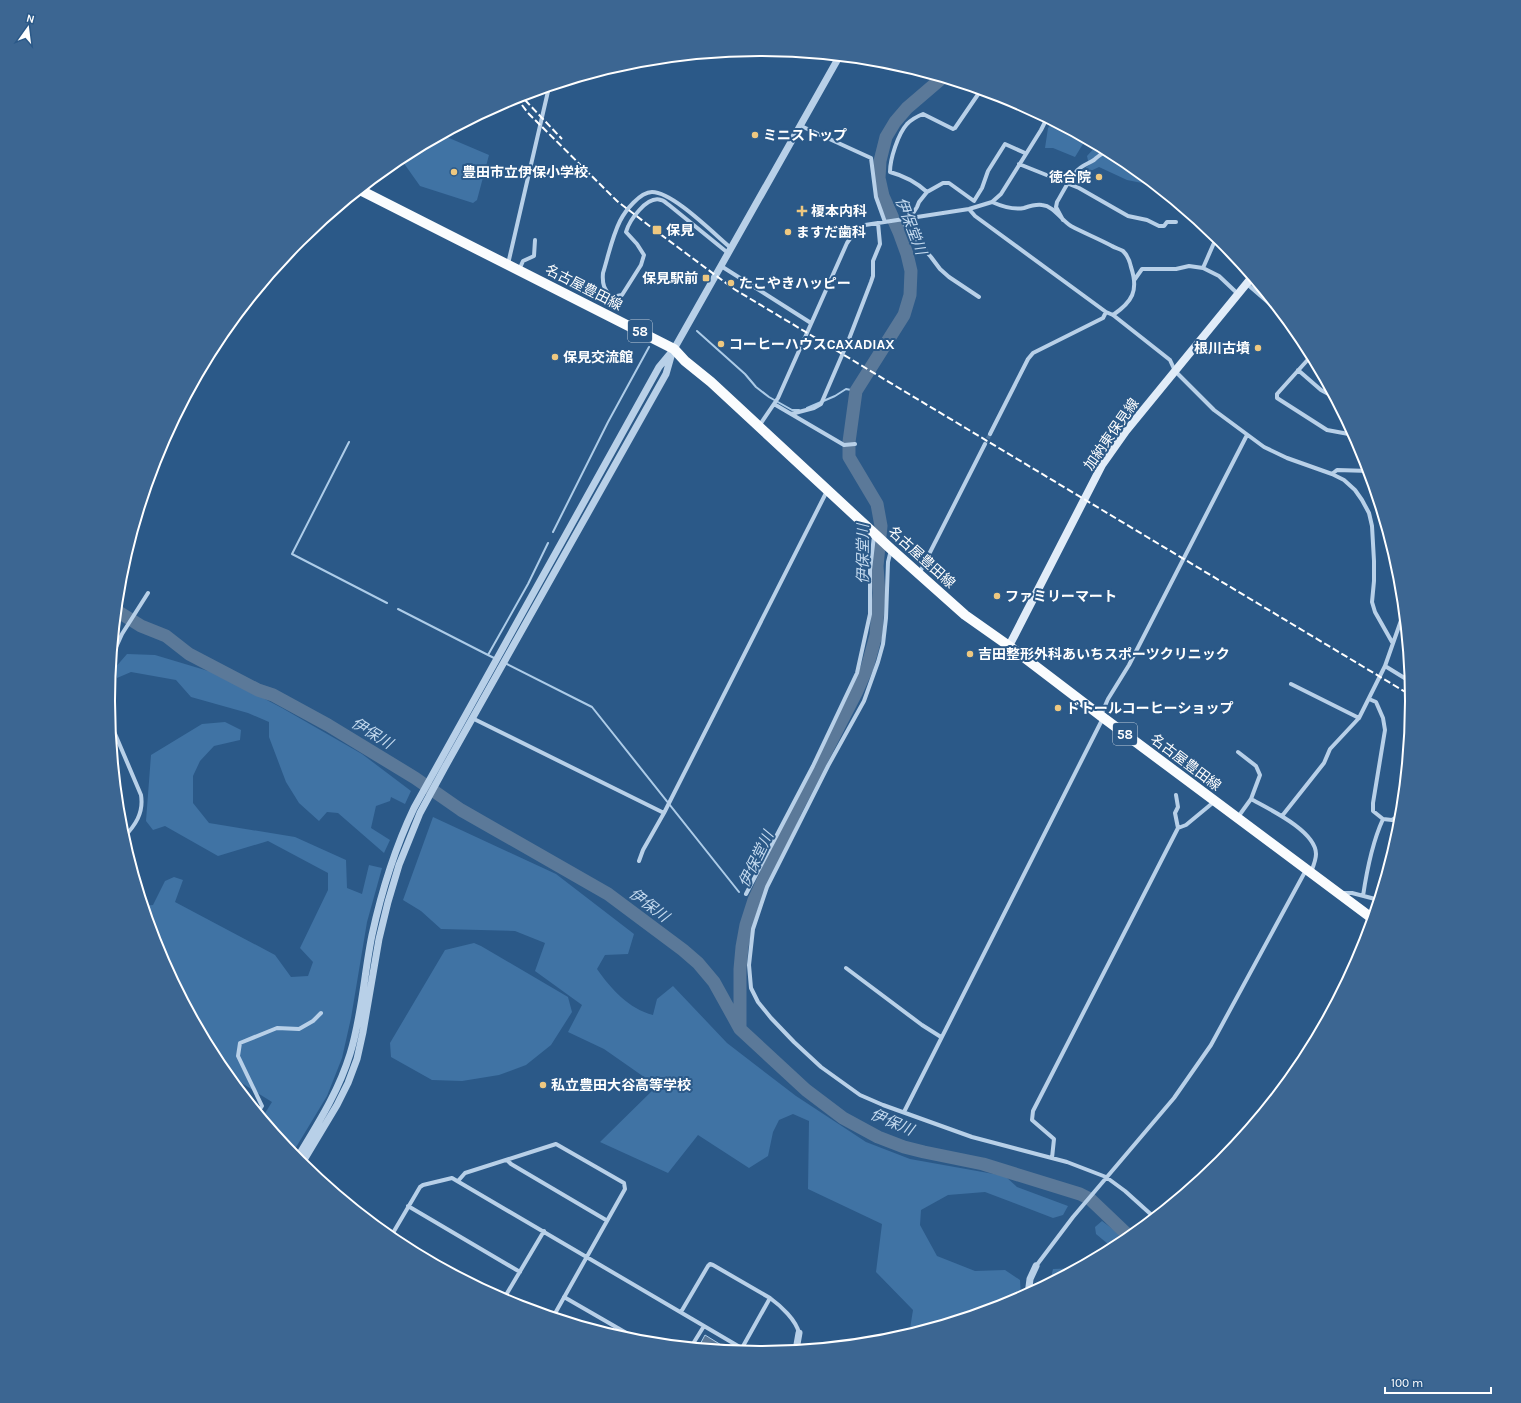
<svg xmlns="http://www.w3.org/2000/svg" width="1521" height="1403" font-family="Karla,'Noto Sans JP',sans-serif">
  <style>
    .green { fill: #4073a4 }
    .water { fill: #5b7999; stroke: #adcce8 }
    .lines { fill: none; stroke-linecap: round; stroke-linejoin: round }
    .stream { stroke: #adcce8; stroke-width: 2 }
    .river { stroke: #5b7999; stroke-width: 13 }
    .minor-tunnel { stroke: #4b729a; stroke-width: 4; stroke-dasharray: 4 2; stroke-linecap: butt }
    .minor { stroke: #b8d0e8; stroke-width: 4 }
    .tertiary { stroke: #b8d0e8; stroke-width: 7 }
    .secondary { stroke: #e1ecf8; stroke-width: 8 }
    .primary { stroke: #fafcfe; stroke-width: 10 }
    .rail { stroke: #fff; stroke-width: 2; stroke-dasharray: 7 3; stroke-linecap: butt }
    .poi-dot { fill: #eec880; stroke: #2b5988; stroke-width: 1.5 }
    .labels { text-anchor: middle; stroke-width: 4; stroke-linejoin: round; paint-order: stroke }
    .shield { fill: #2b5988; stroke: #bfcddb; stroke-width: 1 }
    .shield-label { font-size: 13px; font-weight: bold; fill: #fff }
    .poi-label { font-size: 14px; font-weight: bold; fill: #fff; stroke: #2b5988; text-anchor: start }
    .street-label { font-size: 14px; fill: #fff; stroke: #2b5988 }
    .water-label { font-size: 15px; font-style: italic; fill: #c4daef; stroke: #2b5988 }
    .rim { fill: none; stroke: #fff; stroke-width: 2 }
  </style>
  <rect width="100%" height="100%" fill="#2b5988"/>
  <path class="green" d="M 1053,121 L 1086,139 L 1075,157 L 1053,148 L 1045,148 L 1048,128 Z
    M 442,135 L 489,155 L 477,200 L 473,203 L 420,186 L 403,162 L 405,155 Z
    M 1097,145 L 1123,159 L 1160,189 L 1152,185 L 1127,180 L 1099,167 L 1082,175 L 1079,173 L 1089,165 L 1087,156 Z
    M 127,654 L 155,655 L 215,673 L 282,708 L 362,754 L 411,791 L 405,804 L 391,797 L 390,801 L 376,806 L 371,828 L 390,840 L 384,853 L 338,813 L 327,812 L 319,821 L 299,803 L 286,782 L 269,737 L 269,722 L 248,713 L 191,697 L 176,680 L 131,672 L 117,678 L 114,669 Z
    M 225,722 L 241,730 L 240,740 L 214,746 L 200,761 L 193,776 L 193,803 L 209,823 L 295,837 L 346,860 L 347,888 L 362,894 L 369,865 L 382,868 L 367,922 L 351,1018 L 342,1058 L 327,1096 L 295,1149 L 280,1140 L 262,1118 L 272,1102 L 237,1080 L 234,1083 L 218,1064 L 158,951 L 144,906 L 153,905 L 165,881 L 174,877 L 183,880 L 175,902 L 275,955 L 291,977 L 308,976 L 313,962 L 300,948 L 328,890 L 328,873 L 268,841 L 218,856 L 165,826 L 153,830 L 146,821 L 151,755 L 202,724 Z
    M 433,817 L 556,874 L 634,934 L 628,954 L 605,955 L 597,969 C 611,989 629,1009 653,1015 L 657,999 L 673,986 L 727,1043 L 796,1096 L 866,1142 L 910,1159 L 1005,1176 L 1017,1187 L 1068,1206 L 1063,1215 L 1053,1218 L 985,1192 L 948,1195 L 921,1210 L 920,1225 L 937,1256 L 975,1271 L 1005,1270 L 1020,1280 L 1021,1298 L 1010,1304 L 909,1335 L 913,1310 L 876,1272 L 882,1224 L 808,1189 L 809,1121 L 793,1114 L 779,1120 L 773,1132 L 768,1156 L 749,1168 L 698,1135 L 668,1173 L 600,1142 L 657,1086 L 604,1049 L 568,1032 L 582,1005 L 535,971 L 545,943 L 515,931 L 441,929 L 421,911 L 403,900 Z
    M 474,943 L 481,946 L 568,997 L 572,1012 L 551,1045 L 526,1065 L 499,1075 L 462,1081 L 432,1080 L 391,1057 L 390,1043 L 445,950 Z
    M 1102,1221 L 1114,1230 L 1126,1241 L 1114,1249 L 1096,1234 L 1095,1227 Z
    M 1079,1268 L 1056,1280 L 1050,1281 L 1053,1269 Z"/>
  <path class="water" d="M 705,1335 L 731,1351 L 698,1348 Z"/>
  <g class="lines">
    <path class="stream" d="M 697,331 L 745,374 L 756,387 L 769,397 L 792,410 L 799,410
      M 807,408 L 835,396 L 846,389 L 856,391
      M 349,442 L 292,554 L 387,603
      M 553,532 L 608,422 L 649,347
      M 398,609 L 488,655 L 528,584 L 548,543
      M 488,655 L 496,659
      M 505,663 L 592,707 L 739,892"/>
    <path class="river" d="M 117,611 L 141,626 L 166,636 L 189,654 L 258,690 L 273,695 L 328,725 L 415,778 L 461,810 L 608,894 L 683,950 L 698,963 L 714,982 L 740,1029 L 806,1090 L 843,1118 L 878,1137 L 904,1147 L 924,1152 L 983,1164 L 1080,1194 L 1090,1199 L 1131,1238
      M 740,1028 L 740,969 L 742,947 L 746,925 L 754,900 L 797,808 L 857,691 L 867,668 L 876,635 L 879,593 L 877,566 L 881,526 L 877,504 L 849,457 L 849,442 L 856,391 L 904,315 L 910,295 L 911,271 L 907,254 L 899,232 L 883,196 L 879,178 L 880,161 L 886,137 L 895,122 L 907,108 L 942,78"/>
    <path class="minor-tunnel" d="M 985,444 L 990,434"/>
    <path class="minor" d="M 801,126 L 871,158 L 876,197 L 885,222
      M 1019,164 L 1079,188 L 1128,216 L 1147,220 L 1159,226 L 1164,226 L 1167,222 L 1176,222
      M 927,192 C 916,182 905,176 890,172 C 890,159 898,134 907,124 C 911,120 918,116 923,114 L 953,129 L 955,128 L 981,90
      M 992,202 C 1001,206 1014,210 1024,208 C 1030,206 1036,204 1042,205 C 1054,206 1061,220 1071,226 C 1084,233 1099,239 1112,246 C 1115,248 1120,249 1123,251 C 1127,255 1130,262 1131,267 C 1139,291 1132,302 1113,315
      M 969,209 L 975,216 L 1106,312 L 1113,315 L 1170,360 L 1175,371 L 1214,410 L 1264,447 L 1287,458 L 1332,474 L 1344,480 L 1355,490 L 1362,500 L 1369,513 L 1372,526 L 1374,561 L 1374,581 L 1372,602 L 1375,612 L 1392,642
      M 910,218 L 917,207 L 919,202 L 927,192 L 943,183 L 949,183 L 974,201 L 982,188 L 988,171 L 1005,144 L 1025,153
      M 902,219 L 907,229 L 931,257 L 940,269 L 949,277 L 979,297
      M 1063,220 L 1056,207 L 1057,202 C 1063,192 1068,181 1076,172 C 1080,166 1088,164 1094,160 C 1101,154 1103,151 1113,154
      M 728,253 L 669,205 C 667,204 664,200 661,200 C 647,195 629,221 626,232 L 637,244 L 644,255 L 641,265 L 622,295 L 612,297 C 604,290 602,284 603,273 C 608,257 612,237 620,221 C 625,211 640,192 652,192 C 673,192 714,234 731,248
      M 508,264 L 549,87
      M 721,266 L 811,323
      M 1203,268 L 1217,236
      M 519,270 L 523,261 L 534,256 L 535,240
      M 1135,279 L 1142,269 L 1176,269 L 1189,266 L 1203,268 L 1219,276 L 1238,294
      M 1247,284 L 1285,317
      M 1312,355 L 1277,394 L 1277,398 L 1327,430 L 1354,435
      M 1298,370 L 1321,390 L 1334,397
      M 774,404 L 844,445 L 855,444
      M 791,414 L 814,408 L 821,404 L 849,339 L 871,282 L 873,276 L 873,261 L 880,244 L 878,223
      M 759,426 L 778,398 L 847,243 L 854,233 L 865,225 L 969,209 L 992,202 L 1001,194 L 1041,130 L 1047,118
      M 990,434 L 1028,359 L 1033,353 L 1103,318 L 1106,312
      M 1332,474 L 1337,470 L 1369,471
      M 891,550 L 888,562 L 886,618 L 883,644 L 878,662 L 864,701 L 828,766 L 767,887 L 753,929 L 749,965 L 751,988 L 758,1002 L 771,1018 L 794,1042 L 821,1067 L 860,1095 L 883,1105 L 972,1137 L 1067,1162 L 1106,1177 L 1125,1191 L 1155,1218
      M 919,574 L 985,444
      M 113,654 L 122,634 L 148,593
      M 1385,666 L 1411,682
      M 1291,684 L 1359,718
      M 1101,715 L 1108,699 L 1129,665 L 1247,435
      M 472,718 L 664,813
      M 110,722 L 141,795 C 144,813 135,826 123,838
      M 1238,752 L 1256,766 L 1260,775 L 1251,799
      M 1176,795 L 1178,807 L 1175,813 L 1178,828
      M 1282,816 L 1324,763 L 1330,749 L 1359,718 L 1385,666 L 1404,612
      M 1238,817 L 1251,799 C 1269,809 1316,831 1316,854 C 1316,860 1313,867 1311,872
      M 1383,819 L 1392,820 L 1400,815 L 1402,816
      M 639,861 L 643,850 L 664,813 L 827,491
      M 1342,893 L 1352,893 L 1379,900
      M 746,894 L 813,766 L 857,673 L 870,614 L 870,570 L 874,536
      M 1363,896 C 1367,869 1372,843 1383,819 L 1373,811 L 1373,803 L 1385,730 L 1383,718 L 1376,702 L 1369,699
      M 846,968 L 922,1025 L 941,1037
      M 258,1112 L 262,1106 L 238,1056 L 240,1043 L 277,1028 L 299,1029 L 313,1021 L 321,1013
      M 904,1112 L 1103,718
      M 1052,1158 L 1054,1139 L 1032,1120 L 1033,1111 L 1178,828 L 1186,825 L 1215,801
      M 507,1160 L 511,1164 L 606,1220
      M 458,1181 L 465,1173 L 556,1144 L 624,1183 L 625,1189 L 553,1317
      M 408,1206 L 520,1272
      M 390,1238 L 420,1187 L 423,1185 L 452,1178 L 750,1353
      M 1036,1266 L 1073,1217 L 1174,1098 L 1211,1045 L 1306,870
      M 564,1297 L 642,1342
      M 770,1298 C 781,1306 796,1320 799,1333
      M 503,1300 L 544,1231
      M 681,1312 L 708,1266 L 710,1264 L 713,1265 L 770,1298 L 742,1348
      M 691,1347 L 704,1326"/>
    <path class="tertiary" d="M 296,1160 C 317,1125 338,1093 350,1054 C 362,1016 364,974 372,935 C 382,889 394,850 414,808 L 659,367 L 674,349 L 839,57
      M 301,1165 L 337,1105 L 348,1083 L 357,1059 L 363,1032 L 379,939 L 388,902 L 399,865 L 420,813 L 445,767 L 666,374 L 672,353
      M 1028,1295 L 1030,1279 L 1036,1266
      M 796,1350 L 799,1333"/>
    <path class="secondary" d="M 1009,646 L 1102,465 L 1126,431 L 1252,277"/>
    <path class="primary" d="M 360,190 L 674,349 L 685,361 L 711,382 L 891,549 L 965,615 L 1009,646 L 1101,716 L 1373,919"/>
    <path class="rail" d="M 516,97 L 528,113 L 617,201 L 656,231 L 734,289 L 1412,696
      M 525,100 L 562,139"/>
  </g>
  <g class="poi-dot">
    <circle cx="755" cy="135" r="4"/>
    <circle cx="454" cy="172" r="4"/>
    <circle cx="1099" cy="177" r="4"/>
    <path d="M800 205h4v4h4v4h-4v4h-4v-4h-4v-4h4z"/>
    <rect x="652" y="225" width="10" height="10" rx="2"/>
    <circle cx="788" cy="232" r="4"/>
    <rect x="702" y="274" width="8" height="8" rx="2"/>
    <circle cx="731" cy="283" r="4"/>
    <circle cx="721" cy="344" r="4"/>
    <circle cx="1258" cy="348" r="4"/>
    <circle cx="555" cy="357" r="4"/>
    <circle cx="997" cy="596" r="4"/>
    <circle cx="970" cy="654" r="4"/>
    <circle cx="1058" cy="708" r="4"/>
    <circle cx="543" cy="1085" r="4"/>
  </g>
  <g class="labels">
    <g class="shield">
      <rect x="628" y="320" width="24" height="22" rx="3"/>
      <rect x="1113" y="723" width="24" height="22" rx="3"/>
    </g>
    <g class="shield-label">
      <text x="640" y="336">58</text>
      <text x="1125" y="739">58</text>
    </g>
    <g class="poi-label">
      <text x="763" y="140">ミニストップ</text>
      <text x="462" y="177">豊田市立伊保小学校</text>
      <text x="1091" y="182" text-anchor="end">徳合院</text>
      <text x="811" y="216">榎本内科</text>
      <text x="666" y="235">保見</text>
      <text x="796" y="237">ますだ歯科</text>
      <text x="698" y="283" text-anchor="end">保見駅前</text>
      <text x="739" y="288">たこやきハッピー</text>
      <text x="729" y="349">コーヒーハウスCAXADIAX</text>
      <text x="1250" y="353" text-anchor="end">根川古墳</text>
      <text x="563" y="362">保見交流館</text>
      <text x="1005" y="601">ファミリーマート</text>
      <text x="978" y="659">吉田整形外科あいちスポーツクリニック</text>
      <text x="1066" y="713">ドトールコーヒーショップ</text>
      <text x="551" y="1090">私立豊田大谷高等学校</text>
    </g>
    <g class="street-label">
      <text transform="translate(584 287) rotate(27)" y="5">名古屋豊田線</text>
      <text transform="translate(1111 434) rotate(-55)" y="5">加納東保見線</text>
      <text transform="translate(922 557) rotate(42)" y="5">名古屋豊田線</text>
      <text transform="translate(1186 762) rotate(37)" y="5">名古屋豊田線</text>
    </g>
    <g class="water-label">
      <text transform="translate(911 226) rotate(69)" y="5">伊保堂川</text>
      <text transform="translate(863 554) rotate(-90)" y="5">伊保堂川</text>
      <text transform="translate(372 733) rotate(31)" y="5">伊保川</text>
      <text transform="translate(756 859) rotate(-64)" y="5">伊保堂川</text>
      <text transform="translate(649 905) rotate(37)" y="5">伊保川</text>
      <text transform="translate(892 1122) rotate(23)" y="5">伊保川</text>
    </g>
  </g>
  <path d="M0 0H1521V1403H0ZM115 701a645 645 0 1 1 1290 0a645 645 0 1 1-1290 0Z" fill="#3c6692" fill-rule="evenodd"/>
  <path class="rim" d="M115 701a645 645 0 1 1 1290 0a645 645 0 1 1-1290 0Z"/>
  <g transform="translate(28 28) rotate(14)" stroke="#2b5988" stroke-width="3" paint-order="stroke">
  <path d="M0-3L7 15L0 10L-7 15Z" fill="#ffffff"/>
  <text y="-6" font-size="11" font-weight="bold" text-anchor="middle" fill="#ffffff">N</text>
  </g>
  <path d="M1385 1387v6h106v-6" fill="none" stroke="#ffffff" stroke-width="2"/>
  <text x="1391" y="1387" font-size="12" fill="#ffffff" stroke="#2b5988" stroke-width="3" paint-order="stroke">100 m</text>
</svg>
